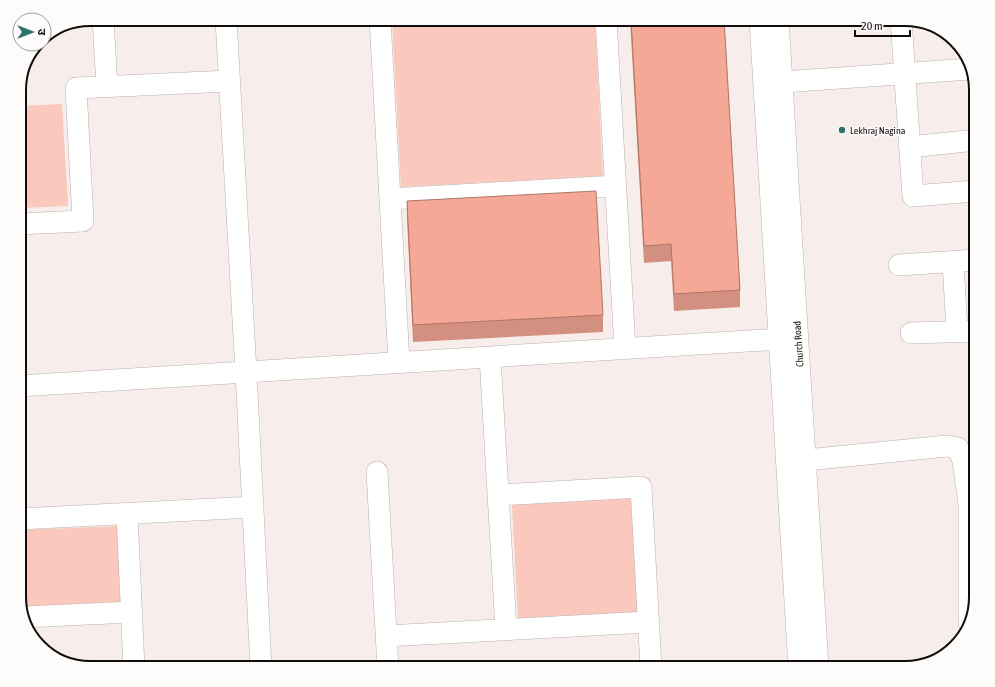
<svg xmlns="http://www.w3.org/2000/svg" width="995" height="687" font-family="'Asap Condensed','Noto Sans Devanagari',sans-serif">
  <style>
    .green { fill: #fac8bc }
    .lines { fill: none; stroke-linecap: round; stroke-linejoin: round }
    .minor-casing { stroke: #bab0ae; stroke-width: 22 }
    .minor { stroke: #fff; stroke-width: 21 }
    .wall { fill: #d39080 }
    .building { fill: #f5a895; stroke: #ac7668 }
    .poi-dot { fill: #2d736a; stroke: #fefcfb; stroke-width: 1.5 }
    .labels { text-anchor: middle; stroke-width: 3; stroke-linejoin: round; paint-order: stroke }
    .poi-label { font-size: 10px; fill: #100d0c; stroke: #fefcfb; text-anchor: start }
    .street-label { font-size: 10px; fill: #100d0c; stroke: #fefcfb }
    .rim { fill: none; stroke: #100d0c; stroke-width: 2 }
  </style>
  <rect width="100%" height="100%" fill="#f7edea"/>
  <path class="green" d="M 392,19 L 595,19 L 603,176 L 401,187 Z
    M 62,104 L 68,206 L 19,208 L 19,106 Z
    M 632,498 L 639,612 L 518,619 L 512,505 Z
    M 119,526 L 121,603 L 21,608 L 19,602 L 19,530 Z"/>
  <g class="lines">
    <g class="minor-casing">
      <path id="minor" d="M 103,19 L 107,87
        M 226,19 L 246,372 L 261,668
        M 380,19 L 399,362
        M 606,19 L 625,349
        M 760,19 L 799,668
        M 778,19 L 818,668
        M 901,19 L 913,196 L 976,191
        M 768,83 L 970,69
        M 910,147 L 976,140
        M 390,199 L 616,186
        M 19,224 L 83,221 L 76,88 L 229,81
        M 953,262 L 957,331
        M 899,265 L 976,260
        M 911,333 L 976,331
        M 490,357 L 506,629
        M 19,386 L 797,338
        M 806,460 L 947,446 L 958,448 L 963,461 L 969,504 L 969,622
        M 377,472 L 388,668
        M 498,495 L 641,487 L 651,668
        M 127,514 L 134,668
        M 19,519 L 253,507
        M 24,617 L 131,612
        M 386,636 L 648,622"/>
    </g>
    <use href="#minor" class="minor"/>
  </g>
  <path class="wall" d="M 630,19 L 724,19 L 740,290 L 740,307 L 674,311 L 671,261 L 644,263 Z
    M 407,201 L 603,315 L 603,332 L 413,342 L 407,218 Z"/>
  <path class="building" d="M 631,19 L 724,19 L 740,290 L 674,294 L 671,244 L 644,246 Z
    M 596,191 L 603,315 L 413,325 L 407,201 Z"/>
  <circle class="poi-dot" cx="842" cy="130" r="4"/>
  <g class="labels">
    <g class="poi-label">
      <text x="850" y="134">Lekhraj Nagina</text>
    </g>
    <g class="street-label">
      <text transform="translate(798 344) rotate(-94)" y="4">Church Road</text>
    </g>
  </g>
  <path d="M0 0H995V687H0ZM90 26H905A64 64 0 0 1 969 90V597A64 64 0 0 1 905 661H90A64 64 0 0 1 26 597V90A64 64 0 0 1 90 26Z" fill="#fefcfb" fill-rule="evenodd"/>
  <path class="rim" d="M90 26H905A64 64 0 0 1 969 90V597A64 64 0 0 1 905 661H90A64 64 0 0 1 26 597V90A64 64 0 0 1 90 26Z"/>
  <g transform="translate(32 32) rotate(90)"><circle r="19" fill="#fefcfb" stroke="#9f9c9b"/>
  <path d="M0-3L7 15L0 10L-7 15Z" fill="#2d736a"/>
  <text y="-6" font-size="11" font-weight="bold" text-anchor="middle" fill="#100d0c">उ</text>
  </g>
  <path d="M855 30v6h55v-6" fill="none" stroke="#100d0c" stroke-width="2"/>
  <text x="861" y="30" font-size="12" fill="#100d0c" stroke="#fefcfb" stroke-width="3" paint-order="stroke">20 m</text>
</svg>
